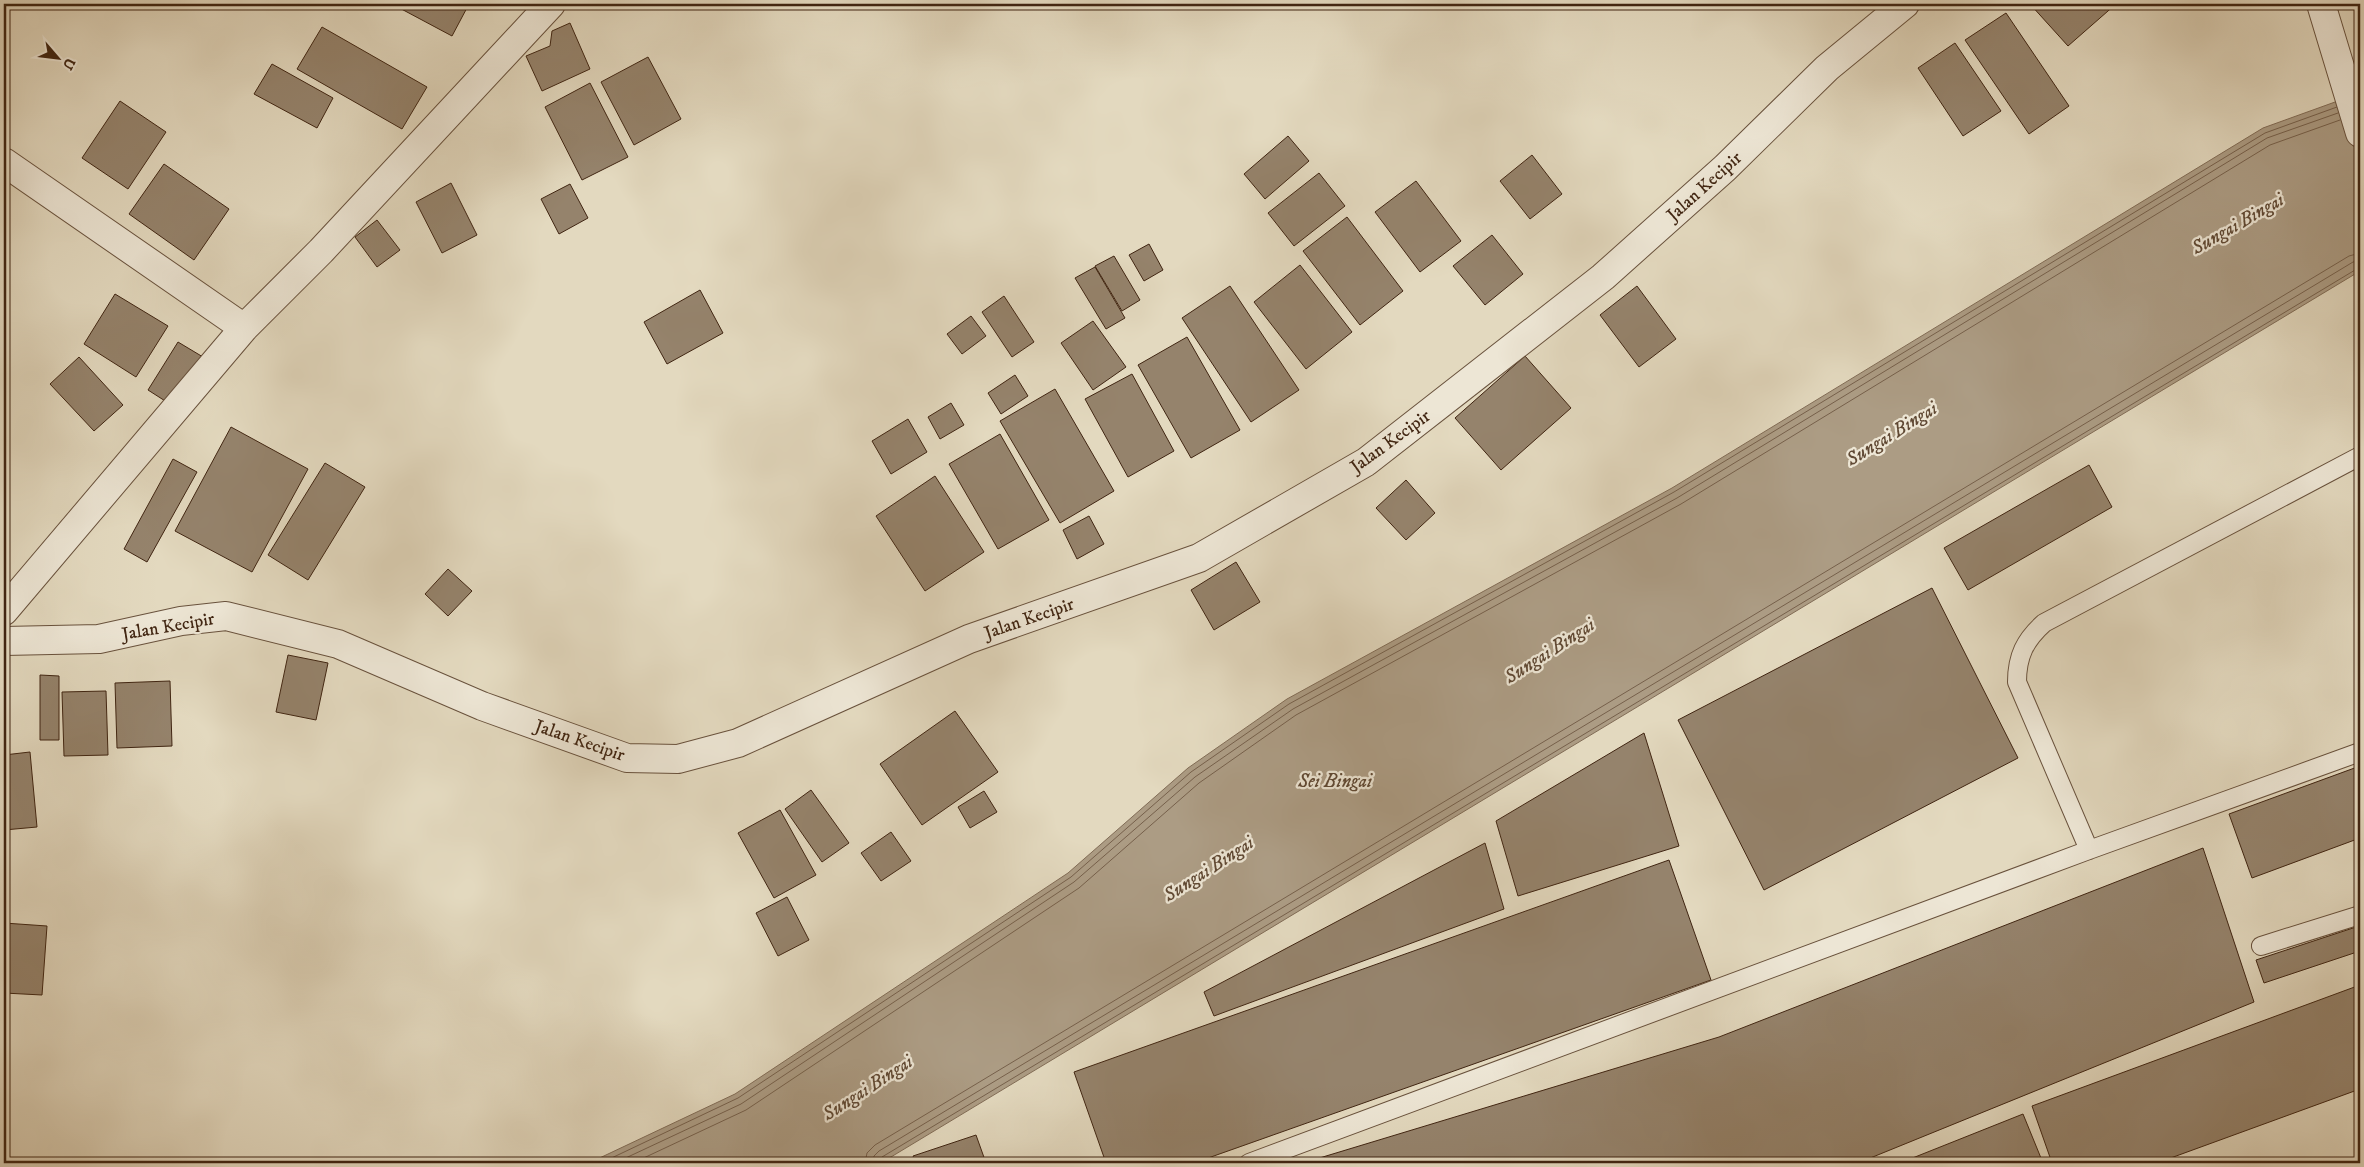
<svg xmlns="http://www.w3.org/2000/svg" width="2364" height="1167" font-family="'IM FELL DW Pica',serif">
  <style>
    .water { fill: #ac9c84; stroke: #816c56 }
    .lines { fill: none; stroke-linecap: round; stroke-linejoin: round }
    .shore { stroke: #76604b; stroke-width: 1 }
    .building { fill: #95836c; stroke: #402512 }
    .service-casing { stroke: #69523d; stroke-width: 20 }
    .minor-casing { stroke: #69523d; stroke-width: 30 }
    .service { stroke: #ede6d5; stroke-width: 18 }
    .minor { stroke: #ede6d5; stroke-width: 28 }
    .labels { text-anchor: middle; stroke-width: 4.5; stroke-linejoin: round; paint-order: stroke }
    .street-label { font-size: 18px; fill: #402512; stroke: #ede6d5 }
    .water-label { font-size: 19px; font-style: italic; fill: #604934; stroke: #ede6d5 }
  </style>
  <rect width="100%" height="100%" fill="#e3d9bf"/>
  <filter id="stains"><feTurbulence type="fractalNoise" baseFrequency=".004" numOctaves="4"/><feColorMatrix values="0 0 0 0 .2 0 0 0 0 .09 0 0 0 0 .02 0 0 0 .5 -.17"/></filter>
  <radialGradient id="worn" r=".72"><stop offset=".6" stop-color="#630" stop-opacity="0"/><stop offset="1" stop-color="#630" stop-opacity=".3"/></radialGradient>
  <path class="water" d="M 2360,93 L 2360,271 L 881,1163 L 589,1163 L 735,1094 L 1068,873 L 1188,768 L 1287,699 L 1672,488 L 2263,128 Z"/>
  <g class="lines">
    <path class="shore" d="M 601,1163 L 738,1098 L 1071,877 L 1191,772 L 1289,704 L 1674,492 L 2265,133 L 2337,107
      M 615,1163 L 741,1104 L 1074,882 L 1195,777 L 1293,709 L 1677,498 L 2267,138 L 2338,113
      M 633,1163 L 746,1110 L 1079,888 L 1199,783 L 1296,715 L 1681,504 L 2270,145 L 2340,120
      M 865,1163 L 867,1153 L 875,1145 L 2349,256 L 2360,253
      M 873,1163 L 874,1156 L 879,1151 L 2353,262 L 2360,261
      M 879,1163 L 882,1157 L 2360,267"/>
  </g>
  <path class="building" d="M 392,4 L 469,4 L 452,36 Z
    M 2030,4 L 2116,4 L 2068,46 Z
    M 2006,13 L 2069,106 L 2029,134 L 1965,40 Z
    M 570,23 L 590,69 L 542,91 L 526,56 L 550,46 L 552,31 Z
    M 322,27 L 427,87 L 402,129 L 297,69 Z
    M 1955,43 L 2001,111 L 1963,136 L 1918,68 Z
    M 648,57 L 681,119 L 634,145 L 601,82 Z
    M 272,64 L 333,98 L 317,128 L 254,94 Z
    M 590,83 L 628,157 L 582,180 L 545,107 Z
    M 120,101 L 166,132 L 128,189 L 82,158 Z
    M 1288,136 L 1309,161 L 1265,199 L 1244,174 Z
    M 1532,155 L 1562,194 L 1530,219 L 1500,181 Z
    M 164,164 L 229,209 L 194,260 L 129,214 Z
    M 1319,173 L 1345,206 L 1294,246 L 1268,213 Z
    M 1416,181 L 1461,241 L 1420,272 L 1375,212 Z
    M 451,183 L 477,235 L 442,253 L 416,202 Z
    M 570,184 L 588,218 L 559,234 L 541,199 Z
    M 1347,217 L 1403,291 L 1360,325 L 1303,251 Z
    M 377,220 L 400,250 L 377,267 L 355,237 Z
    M 1492,235 L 1523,274 L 1485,305 L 1453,266 Z
    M 1149,244 L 1163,270 L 1144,281 L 1129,255 Z
    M 1114,256 L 1140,300 L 1122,311 L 1095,266 Z
    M 1300,265 L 1352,332 L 1306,369 L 1254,302 Z
    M 1095,267 L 1125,318 L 1106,329 L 1075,278 Z
    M 1230,286 L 1299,390 L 1251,422 L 1182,318 Z
    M 1637,286 L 1676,339 L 1639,367 L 1600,315 Z
    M 700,290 L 723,333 L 667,364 L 644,322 Z
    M 115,294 L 168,326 L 136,377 L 84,344 Z
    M 1004,296 L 1034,342 L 1012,357 L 982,312 Z
    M 971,316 L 986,336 L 962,354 L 947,334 Z
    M 1093,321 L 1126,367 L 1093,390 L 1061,343 Z
    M 1187,337 L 1240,430 L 1191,458 L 1138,365 Z
    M 178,342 L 203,357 L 173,406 L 148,390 Z
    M 1525,356 L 1571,408 L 1501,470 L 1455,418 Z
    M 79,357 L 123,405 L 94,431 L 50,384 Z
    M 1132,374 L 1174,451 L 1128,477 L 1085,399 Z
    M 1015,375 L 1028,396 L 1001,414 L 988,393 Z
    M 1055,389 L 1114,491 L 1060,523 L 1000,421 Z
    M 951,403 L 964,425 L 940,439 L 928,417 Z
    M 908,419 L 927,452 L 891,474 L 872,441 Z
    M 231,427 L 308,469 L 252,572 L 175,531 Z
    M 1000,434 L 1049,520 L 998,549 L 949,464 Z
    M 173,459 L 197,472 L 147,562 L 124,549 Z
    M 325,463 L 365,487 L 308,580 L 268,555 Z
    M 2089,465 L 2112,507 L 1968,590 L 1944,548 Z
    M 935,476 L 984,552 L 925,591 L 876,516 Z
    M 1406,480 L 1435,513 L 1406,540 L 1376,508 Z
    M 1089,516 L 1104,544 L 1077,559 L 1063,530 Z
    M 1236,562 L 1260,602 L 1214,630 L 1191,590 Z
    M 448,569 L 472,591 L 448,616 L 425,594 Z
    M 1932,588 L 2018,758 L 1764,890 L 1678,720 Z
    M 288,655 L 328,663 L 316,720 L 276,712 Z
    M 40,675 L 59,676 L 59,740 L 40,740 Z
    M 170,681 L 172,746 L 117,748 L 115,683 Z
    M 106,691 L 108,755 L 64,756 L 62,692 Z
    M 955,711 L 998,772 L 922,825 L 880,764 Z
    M 1644,733 L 1679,846 L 1518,896 L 1496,821 Z
    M 30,752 L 37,827 L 4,830 L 4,755 Z
    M 2360,766 L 2360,838 L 2252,878 L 2229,814 Z
    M 811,790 L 849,843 L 822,862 L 785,809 Z
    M 984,791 L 997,812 L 970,828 L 958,807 Z
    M 780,810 L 816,875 L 774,898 L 738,833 Z
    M 891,832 L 911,861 L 881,881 L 861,853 Z
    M 1485,843 L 1504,909 L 1214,1016 L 1204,992 Z
    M 2203,848 L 2254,1002 L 1858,1163 L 1303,1163 L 1719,1037 Z
    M 1669,860 L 1711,980 L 1194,1163 L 1106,1163 L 1074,1072 Z
    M 787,897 L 809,940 L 778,956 L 756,913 Z
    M 4,923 L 47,926 L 42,995 L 4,993 Z
    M 2356,927 L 2360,940 L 2360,951 L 2264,983 L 2256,960 Z
    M 2360,985 L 2360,1089 L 2157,1163 L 2052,1163 L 2032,1106 Z
    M 2023,1114 L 2043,1163 L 1900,1163 Z
    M 976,1135 L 986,1163 L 916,1163 L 913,1156 Z"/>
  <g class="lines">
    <g class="service-casing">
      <path id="service" d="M 2089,850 L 2017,682 C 2017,656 2025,640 2044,623 L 2360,456
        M 2261,946 L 2360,915
        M 1249,1163 L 2089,850 L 2360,752"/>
    </g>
    <g class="minor-casing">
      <path id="minor" d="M 2321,4 L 2360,133
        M 4,162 L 244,328
        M 4,611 L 244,328 L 321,251 L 551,4
        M 4,641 L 99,639 L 181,621 L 226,616 L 338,644 L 482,706 L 627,758 L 678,759 L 738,743 L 969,639 L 1199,558 L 1366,462 L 1603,277 L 1725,168 L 1827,68 L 1905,4"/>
    </g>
    <use href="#service" class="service"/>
    <use href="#minor" class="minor"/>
  </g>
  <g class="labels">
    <g class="street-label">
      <text transform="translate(1704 186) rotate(-42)" y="6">Jalan Kecipir</text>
      <text transform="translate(1390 441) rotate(-36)" y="6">Jalan Kecipir</text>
      <text transform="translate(1029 618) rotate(-19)" y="6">Jalan Kecipir</text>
      <text transform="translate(168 626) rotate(-10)" y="6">Jalan Kecipir</text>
      <text transform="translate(580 740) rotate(19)" y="6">Jalan Kecipir</text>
    </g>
    <g class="water-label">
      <text transform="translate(2237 223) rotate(-30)" y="7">Sungai Bingai</text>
      <text transform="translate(1891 433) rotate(-32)" y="7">Sungai Bingai</text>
      <text transform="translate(1549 650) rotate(-33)" y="7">Sungai Bingai</text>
      <text x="1335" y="787">Sei Bingai</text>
      <text transform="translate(1208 868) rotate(-33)" y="7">Sungai Bingai</text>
      <text transform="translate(867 1087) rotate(-33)" y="7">Sungai Bingai</text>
    </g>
  </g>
  <rect width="2364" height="1167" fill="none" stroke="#e3d9bf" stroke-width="20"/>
  <rect x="5" y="5" width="2354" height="1157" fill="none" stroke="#402512" stroke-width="2.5"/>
  <rect x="10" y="10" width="2344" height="1147" fill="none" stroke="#402512"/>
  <g transform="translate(58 58) rotate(118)" stroke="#ede6d5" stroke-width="4" paint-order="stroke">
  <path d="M0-4L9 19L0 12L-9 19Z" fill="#402512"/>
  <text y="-8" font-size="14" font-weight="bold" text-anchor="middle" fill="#402512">U</text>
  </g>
  <rect width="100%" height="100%" filter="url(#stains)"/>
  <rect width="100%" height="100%" fill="url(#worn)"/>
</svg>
